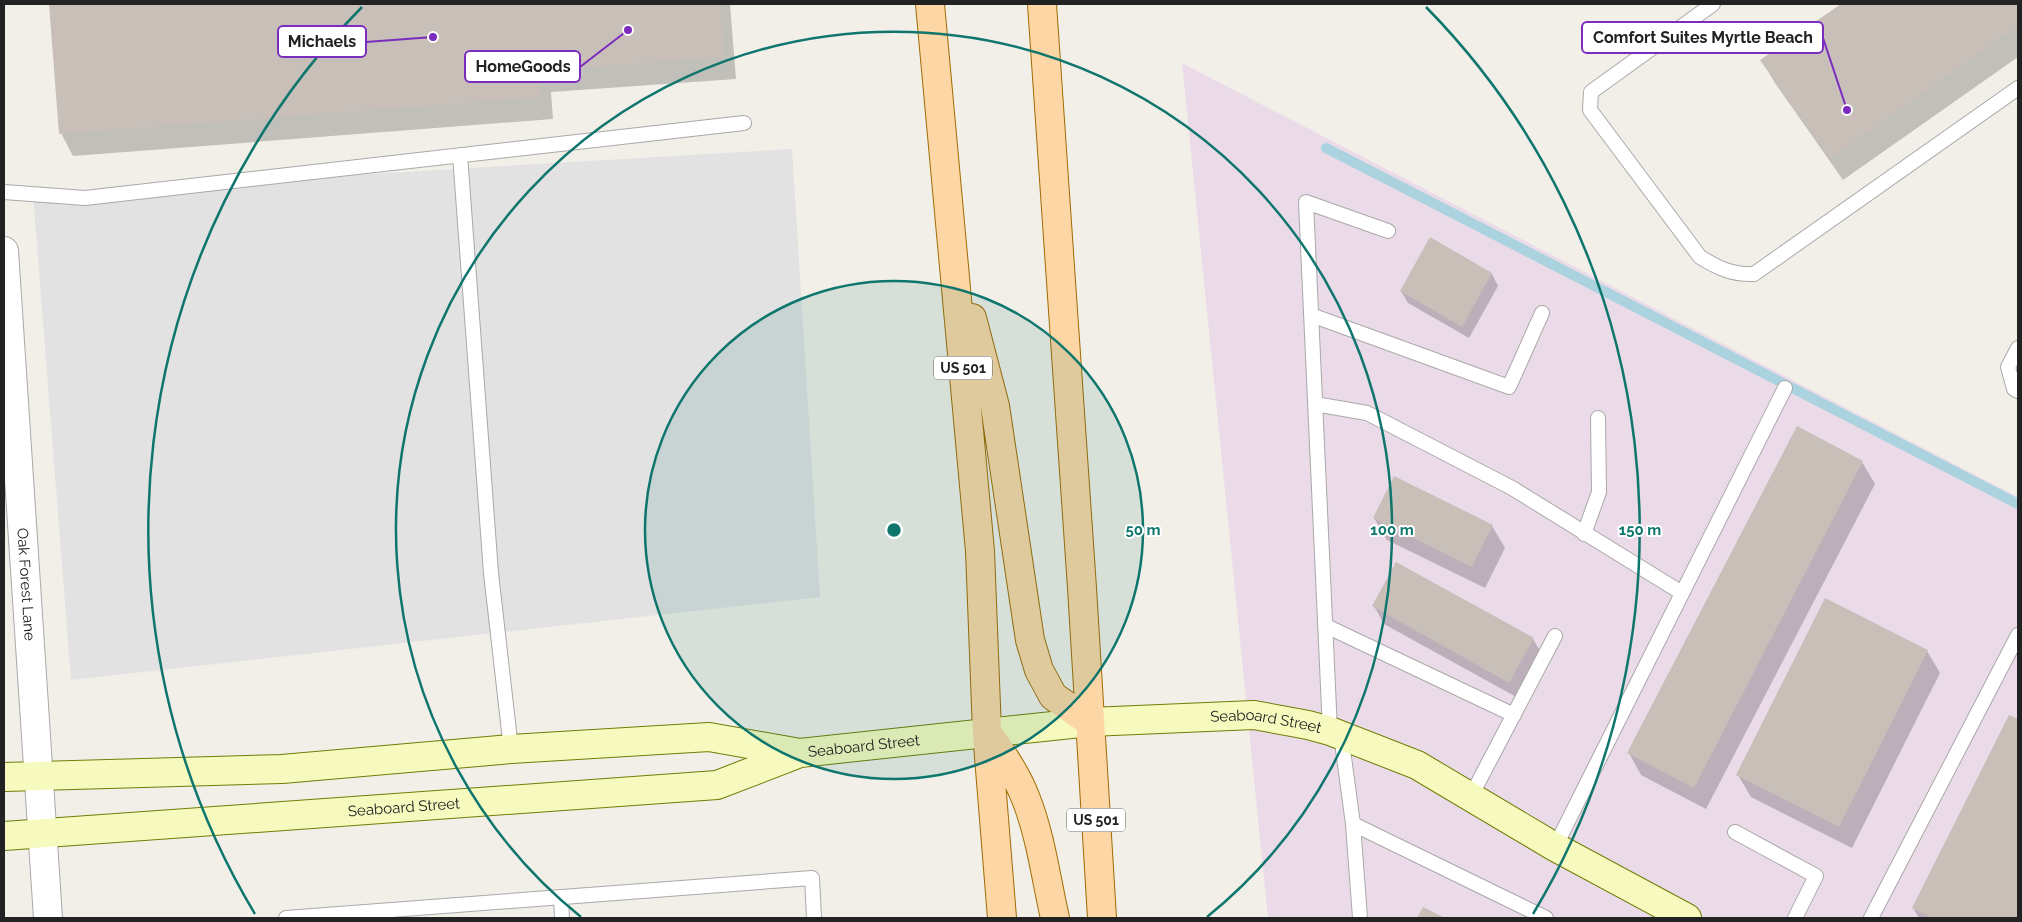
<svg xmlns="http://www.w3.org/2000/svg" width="2022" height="922" font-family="Raleway,sans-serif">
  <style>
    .industrial { fill: #ebdbe8 }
    .parking { fill: #e2e2e2 }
    .shadow { fill: #0003 }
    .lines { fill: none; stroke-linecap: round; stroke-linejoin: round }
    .stream { stroke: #aad3df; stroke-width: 10 }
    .building { fill: #c7bfb8 }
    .lane-casing { stroke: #a9a9a9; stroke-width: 16 }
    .street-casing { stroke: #a9a9a9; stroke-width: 30 }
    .secondary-casing { stroke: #707d05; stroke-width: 30 }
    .primary-casing { stroke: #a06b00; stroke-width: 30 }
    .lane { stroke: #fff; stroke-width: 14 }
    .street { stroke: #fff; stroke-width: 28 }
    .secondary { stroke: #f7fabf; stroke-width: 28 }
    .primary { stroke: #fcd6a4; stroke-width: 28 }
    .ring { fill: none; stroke: #0f766e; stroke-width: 2.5 }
    .labels { text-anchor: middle; stroke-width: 4; stroke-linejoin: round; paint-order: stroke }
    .shield { fill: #fff; stroke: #646464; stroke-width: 1 }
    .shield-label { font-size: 14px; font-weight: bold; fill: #222 }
    .street-label { font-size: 15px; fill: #222; stroke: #fff }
    .centre { fill: #0f766e; stroke: #fff; stroke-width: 2.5 }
    .ring-label { font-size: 15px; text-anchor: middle; font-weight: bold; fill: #0f766e; stroke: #fff; stroke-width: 4; stroke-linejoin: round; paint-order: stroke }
    .leader { fill: none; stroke: #7b2cbf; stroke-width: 2 }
    .callout-dot { fill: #7b2cbf; stroke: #fff; stroke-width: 2 }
    .callout { fill: #fff; stroke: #7b2cbf; stroke-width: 2 }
    .callout-label { font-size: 16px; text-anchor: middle; font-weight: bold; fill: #222 }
  </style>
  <rect width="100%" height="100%" fill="#f2efe9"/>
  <path class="industrial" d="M 1182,63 L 2018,497 L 2018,918 L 1268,918 Z"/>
  <path class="parking" d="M 792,149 L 820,597 L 71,680 L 33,194 Z"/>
  <path class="shadow" d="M 50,4 L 730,4 L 736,79 L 551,92 L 553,119 L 73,156 L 61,133 Z
    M 1843,4 L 2018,4 L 2018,57 L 1843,180 L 1775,83 L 1762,61 Z
    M 1431,239 L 1492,274 L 1498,286 L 1469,338 L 1408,303 L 1401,291 Z
    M 1862,462 L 1875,484 L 1706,809 L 1641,775 L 1629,753 Z
    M 1374,518 L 1492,526 L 1505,548 L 1485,588 L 1387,540 Z
    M 1374,606 L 1533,639 L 1543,656 L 1520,699 L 1384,624 Z
    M 1927,651 L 1940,673 L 1852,848 L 1751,797 L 1738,775 Z
    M 2010,717 L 2018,721 L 2018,918 L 1919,918 L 1913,908 Z"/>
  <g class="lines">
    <path class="stream" d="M 1326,148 L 2018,504"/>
  </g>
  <path class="building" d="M 49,4 L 720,4 L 724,57 L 539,71 L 541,97 L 59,134 Z
    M 1841,4 L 2018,4 L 2018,26 L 1830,159 L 1760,60 Z
    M 1430,237 L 1492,273 L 1462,327 L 1400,291 Z
    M 1797,426 L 1863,461 L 1694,788 L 1627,753 Z
    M 1394,476 L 1493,525 L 1472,567 L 1373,518 Z
    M 1396,562 L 1534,638 L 1509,683 L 1372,606 Z
    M 1825,598 L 1928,650 L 1839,827 L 1736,775 Z
    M 2009,715 L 2018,719 L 2018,918 L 1932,918 L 1912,908 Z
    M 1423,907 L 1445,918 L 1417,918 Z"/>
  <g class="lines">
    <g class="lane-casing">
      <path id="lane" d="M 1713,4 L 1591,92 L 1590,110 L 1700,257 C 1718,268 1732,275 1754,274 L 2018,88
        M 460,155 L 491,573 L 511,749
        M 4,192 L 85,198 L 744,123
        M 1311,315 L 1509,387 L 1542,313
        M 2018,348 L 2008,367 L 2014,389 L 2018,391
        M 1315,404 L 1367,413 L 1512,488 L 1682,593
        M 1584,534 L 1599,492 L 1598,418
        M 1326,626 L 1514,715
        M 1330,731 L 1306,202 L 1388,231
        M 1341,735 L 1353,824 L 1546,918
        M 1470,798 L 1555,636
        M 1353,824 L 1360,918
        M 1735,832 L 1816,876 L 1795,918
        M 1555,847 L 1785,388
        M 561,897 L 562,918
        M 286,918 L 812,878 L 814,918
        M 1871,918 L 2018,635"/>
    </g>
    <g class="street-casing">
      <g id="street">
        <path id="s1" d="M 4,251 L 48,918"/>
      </g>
    </g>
    <g class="secondary-casing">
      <g id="secondary">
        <path d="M 4,777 L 282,769 L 511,749 L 709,737 L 800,753"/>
        <path id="s2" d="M 4,836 L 717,785 L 800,753 L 1090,722 L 1254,715 L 1308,725 L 1330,731 L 1417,765 L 1555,847 L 1687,918"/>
      </g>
    </g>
    <g class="primary-casing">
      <path id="primary" d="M 930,4 L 980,551 L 987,732 L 1002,918
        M 1042,4 L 1082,588 L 1102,918
        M 972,318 L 995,406 L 1030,640 L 1039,670 L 1053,696 L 1090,722
        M 988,733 C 1002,754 1017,775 1026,799 C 1041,837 1046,879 1055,918"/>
    </g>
    <use href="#lane" class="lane"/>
    <use href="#street" class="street"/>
    <use href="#secondary" class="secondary"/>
    <use href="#primary" class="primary"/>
  </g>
  <circle cx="894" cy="530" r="249" fill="#0f766e" fill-opacity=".12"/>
  <g class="ring">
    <circle cx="894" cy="530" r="249"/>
    <path d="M581 917A498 498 0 1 1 1207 917"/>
    <path d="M255 914A746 746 0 0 1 362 7M1426 7A746 746 0 0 1 1533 914"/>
  </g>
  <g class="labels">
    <g class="shield">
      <rect x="934" y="356.5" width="58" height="23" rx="4"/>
      <rect x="1067" y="808.5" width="58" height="23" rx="4"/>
    </g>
    <g class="shield-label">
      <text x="963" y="373">US 501</text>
      <text x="1096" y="825">US 501</text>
    </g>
    <g class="street-label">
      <text dy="5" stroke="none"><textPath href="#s1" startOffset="334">Oak Forest Lane</textPath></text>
      <text dy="5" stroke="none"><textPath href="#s2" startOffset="1272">Seaboard Street</textPath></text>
      <text dy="5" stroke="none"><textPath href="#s2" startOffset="868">Seaboard Street</textPath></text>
      <text dy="5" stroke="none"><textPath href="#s2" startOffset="401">Seaboard Street</textPath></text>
    </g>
  </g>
  <circle cx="894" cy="530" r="8" class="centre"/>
  <g class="ring-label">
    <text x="1143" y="535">50 m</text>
    <text x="1392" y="535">100 m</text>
    <text x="1640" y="535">150 m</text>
  </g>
  <path class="leader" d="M1847 110L1823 38M433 37L366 42M628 30L580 67"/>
  <g class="callout-dot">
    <circle cx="1847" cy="110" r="5"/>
    <circle cx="433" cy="37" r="5"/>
    <circle cx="628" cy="30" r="5"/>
  </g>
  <g class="callout">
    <rect x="1582" y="22" width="241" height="31" rx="5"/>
    <rect x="278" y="26" width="88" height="31" rx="5"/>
    <rect x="465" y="51" width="115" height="31" rx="5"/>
  </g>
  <g class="callout-label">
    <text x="1703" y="43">Comfort Suites Myrtle Beach</text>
    <text x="322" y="47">Michaels</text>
    <text x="523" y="72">HomeGoods</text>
  </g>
  <rect width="2022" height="922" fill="none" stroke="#222222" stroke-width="10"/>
</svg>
